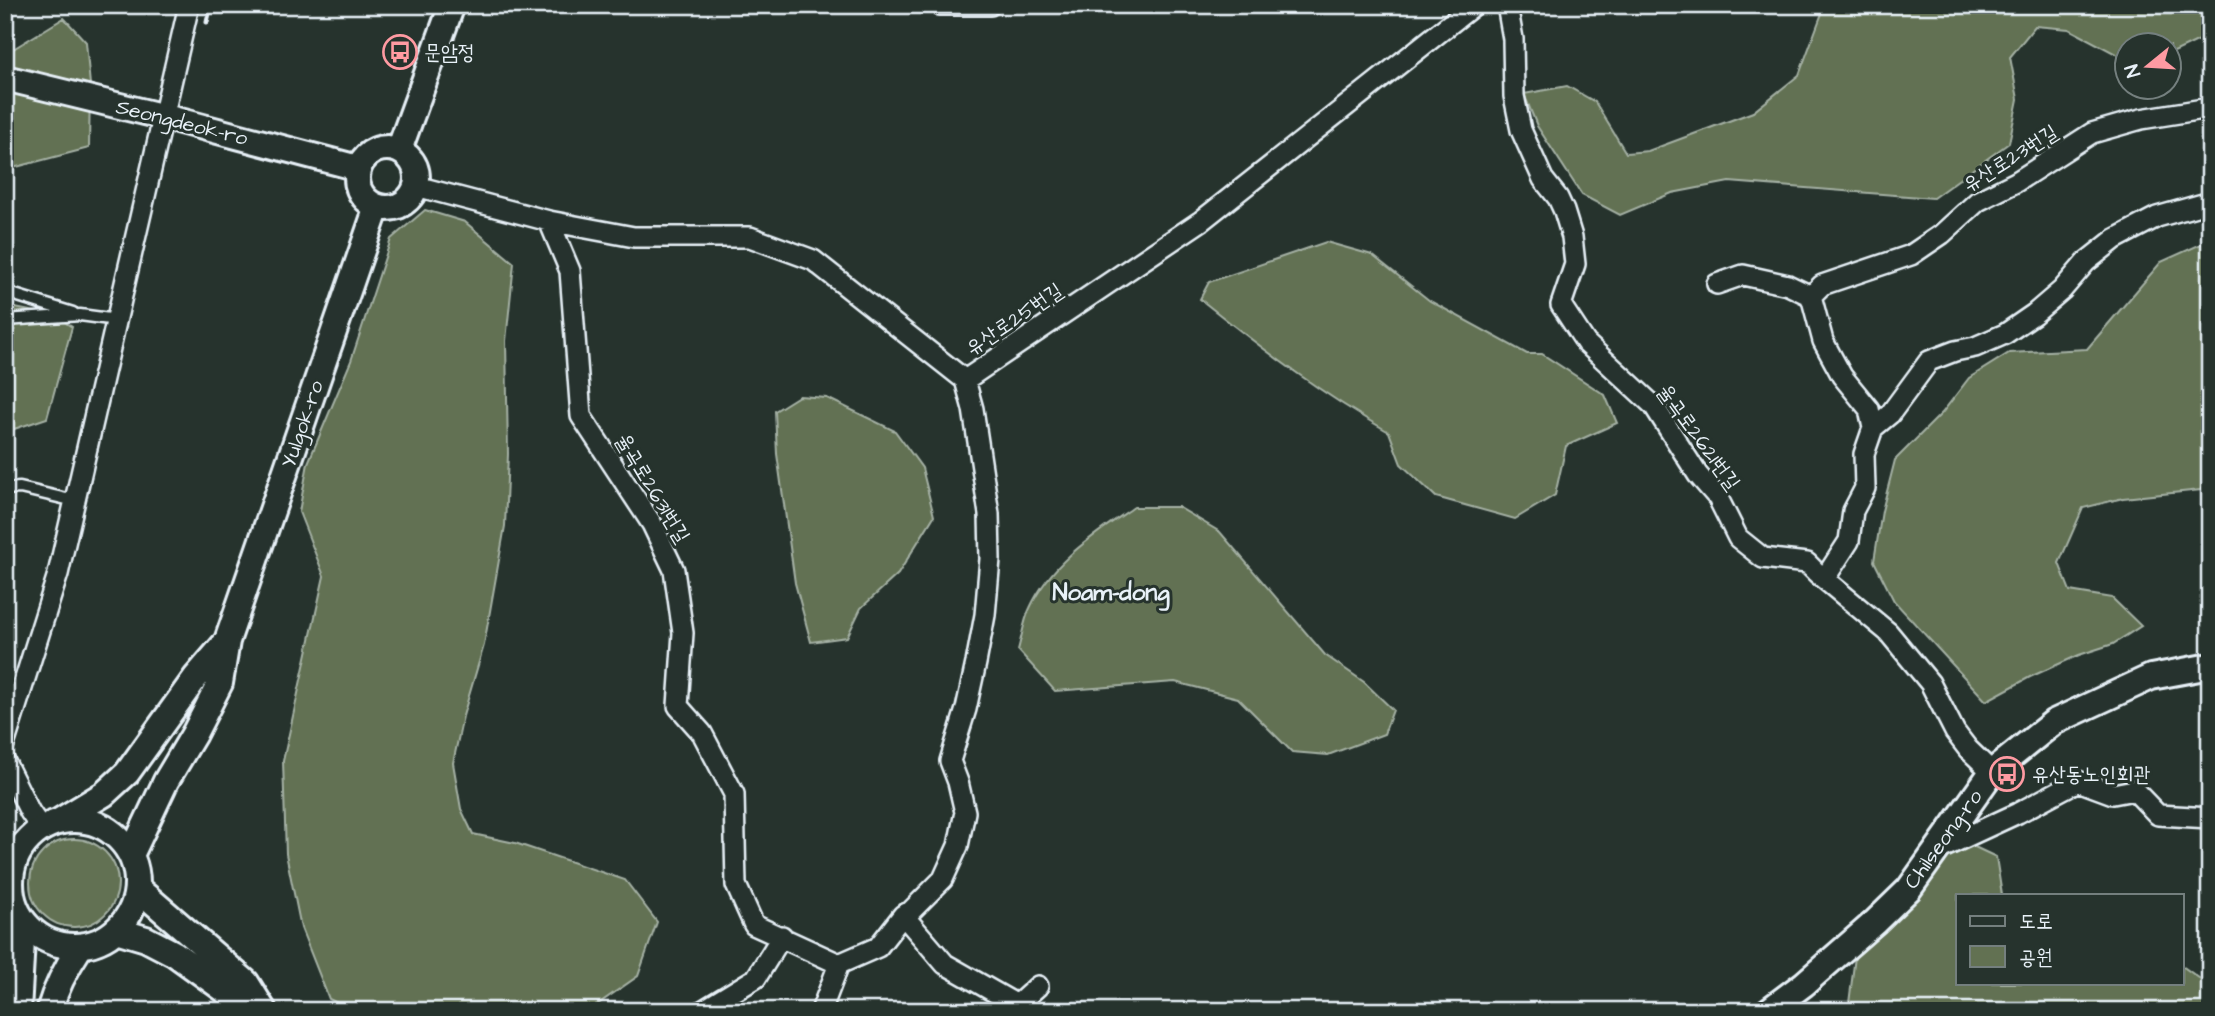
<svg xmlns="http://www.w3.org/2000/svg" width="2215" height="1016" font-family="'Architects Daughter','Poor Story',sans-serif">
  <style>
    .green { fill: #627152; stroke: #a5b1a5; stroke-width: 2 }
    .lines { fill: none; stroke-linecap: round; stroke-linejoin: round }
    .service-casing { stroke: #e8f1f8; stroke-width: 15 }
    .minor-casing { stroke: #e8f1f8; stroke-width: 24 }
    .tertiary-casing { stroke: #e8f1f8; stroke-width: 30 }
    .service { stroke: #26332d; stroke-width: 10 }
    .minor { stroke: #26332d; stroke-width: 19 }
    .tertiary { stroke: #26332d; stroke-width: 24 }
    .rail { stroke: #e8f1f8; stroke-width: 5 }
    .labels { text-anchor: middle; stroke-width: 6; stroke-linejoin: round; paint-order: stroke }
    .poi-label { font-size: 21px; fill: #e8f1f8; stroke: #26332d; text-anchor: start }
    .street-label { font-size: 21px; fill: #e8f1f8; stroke: #26332d }
    .quarter-label { font-size: 24px; font-weight: bold; fill: #e8f1f8; stroke: #26332d }
  </style>
  <rect width="100%" height="100%" fill="#26332d"/>
  <filter id="ink" filterUnits="userSpaceOnUse"><feTurbulence type="fractalNoise" baseFrequency=".0143" numOctaves="2"/><feDisplacementMap in="SourceGraphic" scale="14" xChannelSelector="R" yChannelSelector="G"/><feConvolveMatrix kernelMatrix="1 2 1 2 8 2 1 2 1" color-interpolation-filters="sRGB"/></filter>
  <g filter="url(#ink)">
    <path class="green" d="M 1825,5 L 2210,5 L 2210,35 L 2170,54 L 2170,46 L 2128,46 L 2127,60 L 2069,29 L 2035,26 L 2010,57 L 2018,99 L 2009,143 L 1933,198 L 1729,182 L 1672,193 L 1620,215 L 1582,195 L 1537,126 L 1524,94 L 1567,86 L 1595,102 L 1626,153 L 1648,151 L 1753,112 L 1799,75 Z
      M 64,18 L 86,42 L 90,85 L 89,148 L 5,170 L 5,54 Z
      M 425,210 L 465,222 L 514,263 L 506,341 L 508,454 L 505,526 L 484,645 L 463,716 L 453,763 L 461,809 L 473,834 L 515,843 L 625,880 L 657,922 L 638,976 L 588,1011 L 354,1011 L 329,999 L 301,928 L 286,854 L 283,761 L 324,576 L 299,512 L 308,463 L 351,361 L 391,239 Z
      M 2210,240 L 2210,478 L 2201,490 L 2123,498 L 2083,508 L 2059,563 L 2070,591 L 2112,598 L 2141,626 L 2113,644 L 2079,655 L 2030,677 L 1986,701 L 1894,601 L 1874,561 L 1882,511 L 1895,460 L 1942,413 L 1969,378 L 2009,353 L 2087,349 L 2161,262 Z
      M 1326,242 L 1372,255 L 1430,301 L 1527,354 L 1542,354 L 1605,395 L 1617,423 L 1566,446 L 1555,495 L 1515,519 L 1436,497 L 1401,464 L 1389,432 C 1321,394 1260,347 1200,299 L 1209,282 Z
      M 5,306 L 55,316 L 72,327 L 47,418 L 5,432 Z
      M 799,396 L 827,398 L 895,431 L 922,468 L 934,516 L 898,574 L 861,608 L 847,637 L 811,642 L 795,583 L 777,454 L 775,411 Z
      M 1134,507 L 1178,507 L 1220,532 L 1325,655 L 1364,682 L 1393,710 L 1384,734 L 1328,755 L 1292,752 L 1238,698 L 1175,682 L 1055,691 L 1018,650 C 1022,636 1024,620 1030,608 C 1051,562 1094,535 1134,507 Z
      M30 883a44 44 0 1 1 88 0a44 44 0 1 1-88 0Z
      M 1962,841 L 1996,857 L 2002,895 L 1958,895 L 1958,983 L 2182,983 L 2182,966 L 2210,986 L 2210,1011 L 1848,1011 L 1857,941 L 1940,852 Z"/>
    <g class="lines">
      <g class="service-casing">
        <path id="service" d="M 5,292 L 73,313
          M 5,320 L 80,315 L 117,320
          M 5,489 L 20,488 L 75,501"/>
      </g>
      <g class="minor-casing">
        <path id="minor" d="M 939,5 L 990,5
          M 1507,5 L 1513,39 L 1514,96 L 1521,130 L 1543,179 L 1558,198 L 1564,211 L 1572,237 L 1575,264 L 1561,305 L 1586,343 L 1654,406 L 1698,475 L 1718,498 L 1738,538 L 1763,558 L 1807,563 L 1818,574 L 1888,632 L 1930,683 L 1955,732 L 1968,749 L 1992,772
          M 416,186 L 549,221 L 634,237 L 750,237 L 813,260 L 965,380
          M 549,221 L 570,271 L 581,416 L 652,524 L 674,570 L 683,633 L 678,706 L 702,733 L 734,794 L 736,885 L 754,925 L 839,964 L 878,947 L 903,915 L 911,911 L 943,879 L 958,846 L 965,812 L 958,782 L 950,761 L 966,709 L 976,663 L 985,615 L 990,559 L 989,514 L 973,409 L 965,380
          M 1717,284 L 1743,275 L 1788,285 L 1811,296
          M 965,380 L 1201,221 L 1474,5
          M 1873,428 L 1869,409 L 1842,376 L 1823,341 L 1811,296 L 1822,285 L 1911,255 L 1942,234 L 1978,201 L 2016,182 L 2092,133 L 2141,119 L 2210,108
          M 1825,578 L 1849,541 L 1853,511 L 1865,488 L 1864,454 L 1873,428 L 1890,414 L 1929,361 L 1955,351 L 1975,347 L 2005,334 L 2034,314 L 2062,290 L 2086,262 L 2115,239 L 2157,217 L 2210,202
          M 5,742 L 58,574 L 189,5
          M 5,762 L 30,812 L 41,828
          M 1938,850 L 2018,813 L 2078,781 L 2113,794 L 2134,790 L 2158,815 L 2210,818
          M 5,884 L 10,882
          M 903,915 L 945,964 L 1017,1005
          M 702,1011 L 756,978 L 782,936
          M 821,1011 L 839,964
          M 1013,1011 L 1017,1005 L 1038,986"/>
      </g>
      <g class="tertiary-casing">
        <path id="tertiary" d="M 5,78 L 165,117 L 358,168
          M357 178a30 30 0 1 1 60 0a30 30 0 1 1-60 0Z
          M 399,150 L 452,5
          M 227,641 L 377,207
          M11 883a63 63 0 1 1 126 0a63 63 0 1 1-126 0Z
          M 61,820 L 104,794 L 127,773 L 196,677 L 227,641 L 220,683 L 194,734 L 166,781 L 131,855
          M 116,930 L 146,939 L 175,954 L 236,998 L 264,1011 L 246,982 L 137,888
          M 18,1011 L 23,922
          M 49,1011 C 56,987 66,968 80,947
          M 1768,1011 L 1804,984 L 1875,922 L 1909,889 L 1992,772 L 2054,722 L 2151,677 L 2210,666"/>
      </g>
      <use href="#service" class="service"/>
      <use href="#minor" class="minor"/>
      <use href="#tertiary" class="tertiary"/>
      <path class="rail" d="M 207,22 L 211,5"/>
    </g>
  </g>
  <defs>
    <g id="bus-ring" transform="scale(1.75)"><circle r="9.5" fill="#26332d" stroke="#ff9aa2" stroke-width="1.5"/><path d="M-5-6H5V4H4V6H2V4H-2V6H-4V4H-5ZM-3.5-4V0h7V-4ZM-3.5 1.2v1.5H-2V1.2ZM2 1.2v1.5H3.5V1.2Z" fill="#ff9aa2"/></g>
  </defs>
  <g fill-rule="evenodd">
    <use href="#bus-ring" x="400" y="52"/>
    <use href="#bus-ring" x="2007" y="774"/>
  </g>
  <g class="labels">
    <g class="poi-label">
      <text x="424" y="59">문암정</text>
      <text x="2032" y="781">유산동노인회관</text>
    </g>
    <g class="street-label">
      <text transform="translate(182 122) rotate(14)" y="7">Seongdeok-ro</text>
      <text transform="translate(2010 158) rotate(-32)" y="7">유산로23번길</text>
      <text transform="translate(1014 319) rotate(-34)" y="7">유산로25번길</text>
      <text transform="translate(302 424) rotate(-71)" y="7">Yulgok-ro</text>
      <text transform="translate(1699 437) rotate(54)" y="7">율곡로2621번길</text>
      <text transform="translate(653 488) rotate(59)" y="7">율곡로2631번길</text>
      <text transform="translate(1943 839) rotate(-54)" y="7">Chilseong-ro</text>
    </g>
    <g class="quarter-label">
      <text x="1111" y="600">Noam-dong</text>
    </g>
  </g>
  <rect width="2215" height="1016" fill="none" stroke="#26332d" stroke-width="28"/>
  <rect x="14" y="14" width="2187" height="988" fill="none" stroke="#e8f1f8" stroke-width="2.5" filter="url(#ink)"/>
  <rect x="1956" y="894" width="228" height="91" fill="#26332d" stroke="#747f7e" stroke-width="2"/>
  <rect x="1970" y="916" width="35" height="10" fill="#26332d" stroke="#747f7e" stroke-width="2"/>
  <text x="2019" y="928" font-size="21" fill="#e8f1f8">도로</text>
  <rect x="1970" y="946" width="35" height="21" fill="#627152" stroke="#747f7e" stroke-width="2"/>
  <text x="2019" y="964" font-size="21" fill="#e8f1f8">공원</text>
  <g transform="translate(2148 66) rotate(252)"><circle r="33" fill="#26332d" stroke="#747f7e" stroke-width="2"/>
  <path d="M0-5L12 26L0 18L-12 26Z" fill="#ff9aa2"/>
  <text y="-10" font-size="19" font-weight="bold" text-anchor="middle" fill="#e8f1f8">N</text>
  </g>
</svg>
